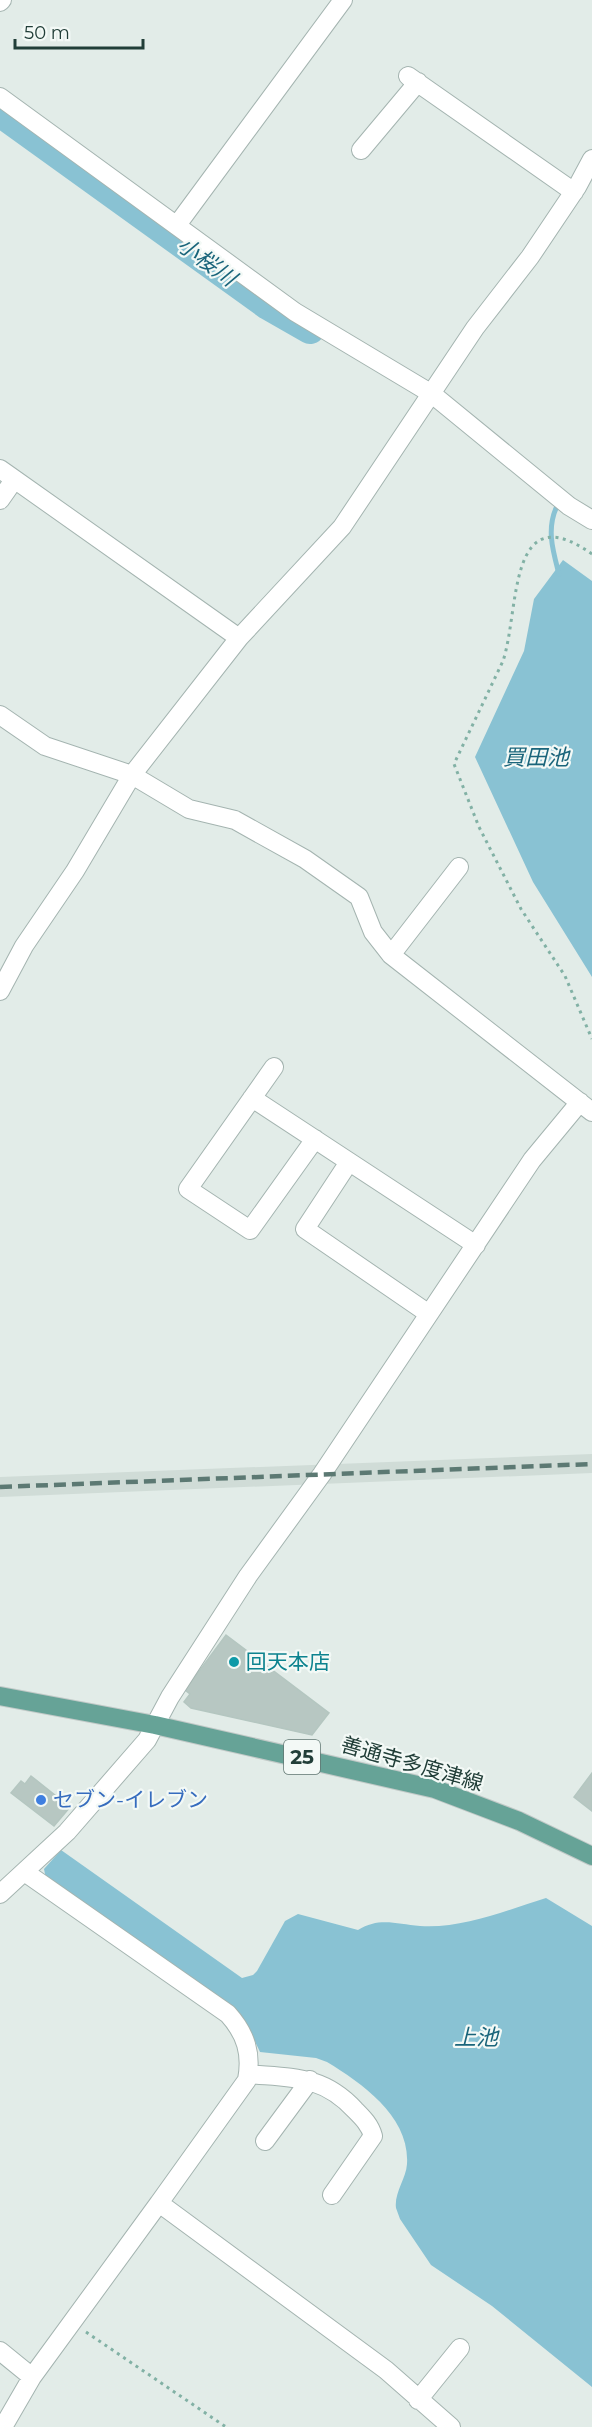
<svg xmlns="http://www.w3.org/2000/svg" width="592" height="2427" font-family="Montserrat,'Noto Sans JP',sans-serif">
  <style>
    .built { fill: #d0dcd7 }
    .water { fill: #89c2d3 }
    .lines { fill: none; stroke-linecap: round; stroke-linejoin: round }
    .stream { stroke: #89c2d3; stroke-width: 5 }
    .river { stroke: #89c2d3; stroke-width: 30 }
    .building { fill: #b7c7c2; stroke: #b4c6c0; stroke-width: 1.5 }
    .street-casing { stroke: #a4b4b0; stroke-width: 20 }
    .primary-casing { stroke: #c1c9c7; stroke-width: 20 }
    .path { stroke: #82b1a5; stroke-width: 3; stroke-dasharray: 3 4.5; stroke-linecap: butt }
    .street { stroke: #fff; stroke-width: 18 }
    .primary { stroke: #66a397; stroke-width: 18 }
    .rail { stroke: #5c7973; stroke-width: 4.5; stroke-dasharray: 12 6; stroke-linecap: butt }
    .culture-dot { fill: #0f9aa8; stroke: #f3f9f6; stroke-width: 2 }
    .shop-dot { fill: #3f7fe0; stroke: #f3f9f6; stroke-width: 2 }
    .labels { text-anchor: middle; stroke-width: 4.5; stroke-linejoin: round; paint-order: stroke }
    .shield { fill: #f3f9f6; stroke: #607671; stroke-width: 1.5 }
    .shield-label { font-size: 20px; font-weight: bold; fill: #213e38 }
    .culture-label { font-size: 21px; fill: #0d838f; stroke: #f3f9f6; text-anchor: start }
    .street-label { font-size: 21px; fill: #213e38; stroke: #f3f9f6 }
    .shop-label { font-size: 21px; fill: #366cbe; stroke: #f3f9f6; text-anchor: start }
    .water-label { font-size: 22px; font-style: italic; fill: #1a657b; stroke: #f3f9f6 }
  </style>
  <rect width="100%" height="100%" fill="#e2ece8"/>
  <path class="built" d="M 592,1454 L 592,1473 L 0,1497 L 0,1477 Z"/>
  <path class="water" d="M 563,560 L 592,581 L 592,977 L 533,882 L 475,757 L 524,651 L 534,599 Z
    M 61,1850 L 242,1978 L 253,1975 L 257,1971 L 285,1921 L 298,1914 L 358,1930 C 379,1917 396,1924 420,1926 C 462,1929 507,1910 546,1898 L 592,1926 L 592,2387 L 492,2306 L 431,2265 L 400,2219 L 396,2208 C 394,2193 406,2179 407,2164 C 410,2117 363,2084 327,2062 L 316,2058 L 260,2052 L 246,2023 L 229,2005 L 46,1879 L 44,1869 Z"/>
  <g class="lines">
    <path class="stream" d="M 557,506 C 546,529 553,551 559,574"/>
    <path class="river" d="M 0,112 L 268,305 L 310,329"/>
  </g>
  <path class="building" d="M 226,1635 L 329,1713 L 312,1735 L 191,1708 L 184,1702 L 190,1694 L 185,1690 Z
    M 592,1773 L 592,1811 L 574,1797 Z
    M 31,1776 L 70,1807 L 54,1826 L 11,1793 L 21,1781 L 25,1784 Z"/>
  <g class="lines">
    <g class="street-casing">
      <path id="street" d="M 0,2 L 2,0
        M 408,76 L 574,192
        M 0,97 L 295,312 L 432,394 L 569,506 L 592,520
        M 361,150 L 418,82
        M 177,225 L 343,0
        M 0,469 L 239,638
        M 0,500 L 14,480
        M 0,715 L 45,746 L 132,775 L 189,809 L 235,820 L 305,859 L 359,897 L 373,932 L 391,955 L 592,1112
        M 391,955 L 459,867
        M 0,991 L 24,946 L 75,871 L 132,775 L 239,638 L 342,527 L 475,328 L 530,257 L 577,187 L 592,159
        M 274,1067 L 188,1189 L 250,1230 L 315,1139
        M 252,1098 L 476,1245
        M 349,1162 L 305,1229 L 429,1314
        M 26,1873 L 228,2014 C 246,2034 252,2054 247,2080 L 159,2203 L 386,2370 L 451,2427
        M 0,1894 L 67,1832 L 147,1740 L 170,1697 L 248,1576 L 322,1474 L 532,1160 L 580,1102
        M 248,2074 C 292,2078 323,2075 355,2110 C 363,2118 370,2125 373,2136 L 332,2195
        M 265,2141 L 310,2080
        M 0,2351 L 32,2377
        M 418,2400 L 460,2348
        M 3,2427 L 32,2377 L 159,2203"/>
    </g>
    <g class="primary-casing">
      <path id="primary" d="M 0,1696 L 155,1725 L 435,1789 L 519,1821 L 592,1856"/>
    </g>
    <path class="path" d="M 592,554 C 507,494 520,610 503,661 L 454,764 L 479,827 L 521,909 L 565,976 L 592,1039
      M 86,2332 L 226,2427"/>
    <use href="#street" class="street"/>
    <use href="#primary" class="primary"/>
    <path class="rail" d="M 0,1487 L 592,1464"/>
  </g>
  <circle class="culture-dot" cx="234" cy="1662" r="6"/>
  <circle class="shop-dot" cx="41" cy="1800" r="6"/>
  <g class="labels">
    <rect class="shield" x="284" y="1740" width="36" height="34" rx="4.5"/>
    <g class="shield-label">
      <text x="302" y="1764">25</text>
    </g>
    <g class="culture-label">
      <text x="246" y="1669">回天本店</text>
    </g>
    <g class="street-label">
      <text transform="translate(412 1764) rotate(16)" y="7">善通寺多度津線</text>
    </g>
    <g class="shop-label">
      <text x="53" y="1807">セブン-イレブン</text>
    </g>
    <g class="water-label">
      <text transform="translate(207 261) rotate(36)" y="8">小桜川</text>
      <text x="536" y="765">買田池</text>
      <text x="476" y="2045">上池</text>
    </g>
  </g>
  <path d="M15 39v9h128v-9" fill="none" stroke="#213e38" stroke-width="3"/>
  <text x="24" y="39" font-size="18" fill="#213e38" stroke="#f3f9f6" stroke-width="4.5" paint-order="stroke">50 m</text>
</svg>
